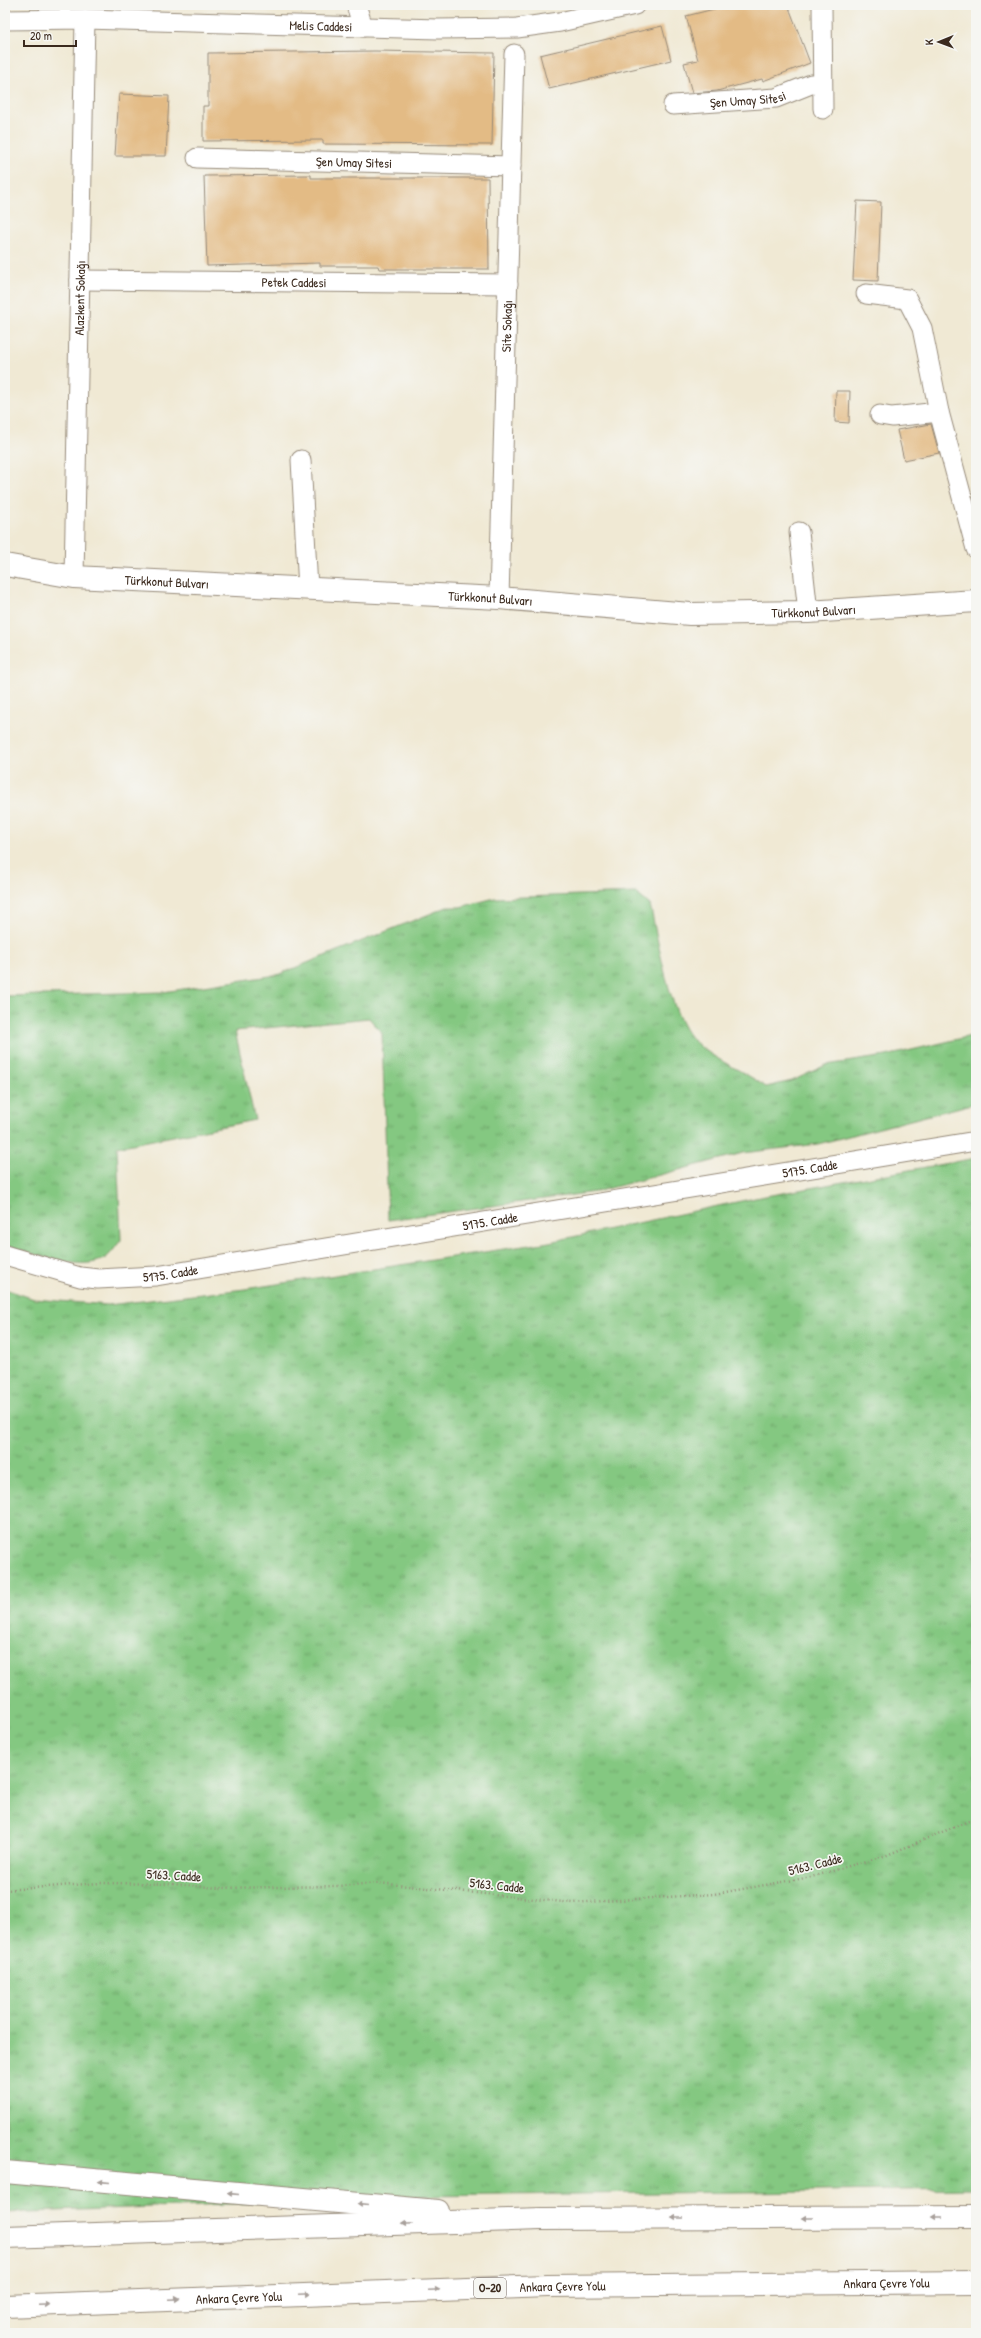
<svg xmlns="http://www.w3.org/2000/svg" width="981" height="2338" font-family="'Patrick Hand',sans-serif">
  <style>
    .grass { fill: url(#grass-tufts); stroke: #607950 }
    .building { fill: #e3bb85 }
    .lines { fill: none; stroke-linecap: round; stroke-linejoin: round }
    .street-casing { stroke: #968a79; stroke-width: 21 }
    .secondary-casing { stroke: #968a79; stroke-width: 24 }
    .highway-casing { stroke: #968a79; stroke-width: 24 }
    .path { stroke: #968a79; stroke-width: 2.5; stroke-dasharray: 1 3; stroke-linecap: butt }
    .street { stroke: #fff; stroke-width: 19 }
    .secondary { stroke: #fff; stroke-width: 22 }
    .highway { stroke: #fff; stroke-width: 22 }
    .oneway { fill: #a79f9a }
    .labels { text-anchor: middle; stroke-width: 3.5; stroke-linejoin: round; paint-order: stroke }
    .shield { fill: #f6f6f2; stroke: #73675e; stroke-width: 1 }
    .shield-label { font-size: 12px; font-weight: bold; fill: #3b2a1e }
    .street-label { font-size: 13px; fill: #3b2a1e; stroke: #f6f6f2 }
  </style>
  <defs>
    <pattern id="grass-tufts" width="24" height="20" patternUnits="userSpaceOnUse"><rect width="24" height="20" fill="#84c881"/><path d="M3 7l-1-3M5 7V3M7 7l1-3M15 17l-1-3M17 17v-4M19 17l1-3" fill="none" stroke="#6da369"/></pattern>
  </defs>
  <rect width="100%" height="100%" fill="#f6f6f2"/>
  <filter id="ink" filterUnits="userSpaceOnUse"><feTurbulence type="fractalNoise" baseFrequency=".025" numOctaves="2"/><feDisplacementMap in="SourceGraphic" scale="8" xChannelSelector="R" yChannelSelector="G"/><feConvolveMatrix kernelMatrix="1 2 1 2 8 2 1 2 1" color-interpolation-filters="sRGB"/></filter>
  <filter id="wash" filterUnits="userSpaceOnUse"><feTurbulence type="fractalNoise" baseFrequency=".012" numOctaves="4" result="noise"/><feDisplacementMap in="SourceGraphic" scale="16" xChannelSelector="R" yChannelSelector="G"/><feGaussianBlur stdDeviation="0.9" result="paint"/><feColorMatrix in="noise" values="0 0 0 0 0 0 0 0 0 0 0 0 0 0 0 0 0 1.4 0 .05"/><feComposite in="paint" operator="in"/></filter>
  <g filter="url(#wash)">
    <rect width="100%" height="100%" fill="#f0e9d4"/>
    <path class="grass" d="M 636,893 L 650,905 C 658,939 670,1018 694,1041 C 715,1061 743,1070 766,1087 L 792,1081 L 826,1065 L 886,1056 L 971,1036 L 976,1039 L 976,1103 L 818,1144 L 743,1153 L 595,1192 L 388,1220 L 382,1033 L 369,1018 L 235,1031 L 255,1120 L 117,1147 L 121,1240 C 116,1246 110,1256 104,1259 C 78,1272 31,1253 5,1244 L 5,996 L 163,992 L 277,975 L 447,907 L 460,907 L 495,898 Z
      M 976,1158 L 976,2189 L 423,2196 L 5,2213 L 5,1289 L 34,1299 L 108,1305 L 245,1289 L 549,1242 L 760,1197 Z"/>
    <g id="blocks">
      <path class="building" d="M 730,5 L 788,5 L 810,63 L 763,81 L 762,79 L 717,91 L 692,93 L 684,63 L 698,60 L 686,16 Z
        M 662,26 L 671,60 L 549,89 L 540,55 Z
        M 375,51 L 494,53 L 492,145 L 323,144 L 323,140 L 203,141 L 203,106 L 208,106 L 208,53 Z
        M 119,94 L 169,96 L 166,156 L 115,156 Z
        M 311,175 L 311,178 L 488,178 L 489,269 L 379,269 L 378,266 L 320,266 L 320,263 L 207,266 L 204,176 Z
        M 857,201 L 881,202 L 878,281 L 853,280 Z
        M 836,391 L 850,391 L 849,423 L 835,422 Z
        M 931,424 L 939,453 L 904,460 L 897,430 Z"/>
    </g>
  </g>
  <g filter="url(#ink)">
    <use href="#blocks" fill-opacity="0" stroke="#968a79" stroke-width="1"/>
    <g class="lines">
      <g class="street-casing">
        <g id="street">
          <path d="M 356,5 L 363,27"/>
          <path d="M 822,5 L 823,109"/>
          <path id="s1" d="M 5,20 L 85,19 L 438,29 L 517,28 L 560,22 L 635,5"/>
          <path id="s2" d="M 673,105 L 776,98 L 811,84 L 821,84"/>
          <path id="s3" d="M 197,158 L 511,166"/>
          <path id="s4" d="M 80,280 L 508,284"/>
          <path d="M 866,294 L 907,299 L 922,328 L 939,412"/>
          <path d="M 880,415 L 892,417 L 939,412 L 976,549"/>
          <path d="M 301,460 L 308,589"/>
          <path d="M 799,532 L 808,612"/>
          <path id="s5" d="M 74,577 L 85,19"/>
          <path id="s6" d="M 499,598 L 514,54"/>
          <path id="s7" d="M 5,1255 L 80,1277 L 98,1279 L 156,1276 L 976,1141"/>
        </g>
      </g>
      <g class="secondary-casing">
        <g id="secondary">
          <path id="s8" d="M 5,565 L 74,577 L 499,598 L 690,614 L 808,612 L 976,601"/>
        </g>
      </g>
      <g class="highway-casing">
        <g id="highway">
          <path d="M 5,2172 L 438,2211"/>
          <path d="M 5,2237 L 541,2219 L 976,2217"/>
          <path id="s9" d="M 5,2306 L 547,2286 L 976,2282"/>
        </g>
      </g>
      <path class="path" d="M 5,1890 L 100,1883 L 175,1884 L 218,1888 L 337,1886 L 379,1883 L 573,1903 L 714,1894 L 811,1877 L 887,1855 L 976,1818"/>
      <use href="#street" class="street"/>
      <use href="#secondary" class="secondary"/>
      <use href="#highway" class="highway"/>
    </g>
    <defs><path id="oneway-solid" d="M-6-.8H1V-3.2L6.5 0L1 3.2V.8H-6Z"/></defs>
    <g class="oneway">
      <use href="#oneway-solid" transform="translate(104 2182) rotate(-175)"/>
      <use href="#oneway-solid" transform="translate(233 2194) rotate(-175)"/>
      <use href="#oneway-solid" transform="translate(363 2204) rotate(-175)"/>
      <use href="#oneway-solid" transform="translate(937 2217) rotate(180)"/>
      <use href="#oneway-solid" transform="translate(677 2218) rotate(180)"/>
      <use href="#oneway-solid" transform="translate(807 2218) rotate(180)"/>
      <use href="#oneway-solid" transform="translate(407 2224) rotate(178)"/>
      <use href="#oneway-solid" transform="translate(434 2290) rotate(-2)"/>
      <use href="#oneway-solid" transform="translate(304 2294) rotate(-2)"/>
      <use href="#oneway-solid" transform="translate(174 2299) rotate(-2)"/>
      <use href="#oneway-solid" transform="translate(44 2305) rotate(-2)"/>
    </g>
  </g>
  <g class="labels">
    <rect class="shield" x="474" y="2278" width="32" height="20" rx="3"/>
    <g class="shield-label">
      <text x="490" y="2292">O-20</text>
    </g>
    <g class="street-label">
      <text dy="5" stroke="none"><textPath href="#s1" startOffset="316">Melis Caddesi</textPath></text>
      <text dy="5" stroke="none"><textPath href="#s2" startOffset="75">Şen Umay Sitesi</textPath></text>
      <text dy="5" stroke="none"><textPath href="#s3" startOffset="157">Şen Umay Sitesi</textPath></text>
      <text dy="5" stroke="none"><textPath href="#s4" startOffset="214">Petek Caddesi</textPath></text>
      <text dy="5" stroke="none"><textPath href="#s5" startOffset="279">Alazkent Sokağı</textPath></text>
      <text dy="5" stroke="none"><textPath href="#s6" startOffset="272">Site Sokağı</textPath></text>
      <text dy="5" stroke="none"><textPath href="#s8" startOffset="163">Türkkonut Bulvarı</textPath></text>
      <text dy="5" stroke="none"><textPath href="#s8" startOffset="487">Türkkonut Bulvarı</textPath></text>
      <text dy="5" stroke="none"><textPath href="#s8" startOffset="811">Türkkonut Bulvarı</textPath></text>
      <text dy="5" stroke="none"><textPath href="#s7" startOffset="817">5175. Cadde</textPath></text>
      <text dy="5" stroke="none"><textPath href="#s7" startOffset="493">5175. Cadde</textPath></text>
      <text dy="5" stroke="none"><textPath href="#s7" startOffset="169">5175. Cadde</textPath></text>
      <text transform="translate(815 1864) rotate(-14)" y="5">5163. Cadde</text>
      <text transform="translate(174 1875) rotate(3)" y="5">5163. Cadde</text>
      <text transform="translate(497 1885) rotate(6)" y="5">5163. Cadde</text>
      <text dy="5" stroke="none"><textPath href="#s9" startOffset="882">Ankara Çevre Yolu</textPath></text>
      <text dy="5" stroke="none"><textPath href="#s9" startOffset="558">Ankara Çevre Yolu</textPath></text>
      <text dy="5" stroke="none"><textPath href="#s9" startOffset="234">Ankara Çevre Yolu</textPath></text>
    </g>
  </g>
  <rect width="981" height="2338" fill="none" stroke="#f6f6f2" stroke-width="20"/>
  <g transform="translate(939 42) rotate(269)" stroke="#f6f6f2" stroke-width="3" paint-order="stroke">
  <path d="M0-3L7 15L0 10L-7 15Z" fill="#3b2a1e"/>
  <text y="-6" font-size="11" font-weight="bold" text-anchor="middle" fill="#3b2a1e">K</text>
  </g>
  <path d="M24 40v6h52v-6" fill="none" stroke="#3b2a1e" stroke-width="2"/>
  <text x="30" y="40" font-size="12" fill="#3b2a1e" stroke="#f6f6f2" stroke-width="3" paint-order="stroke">20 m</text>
</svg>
